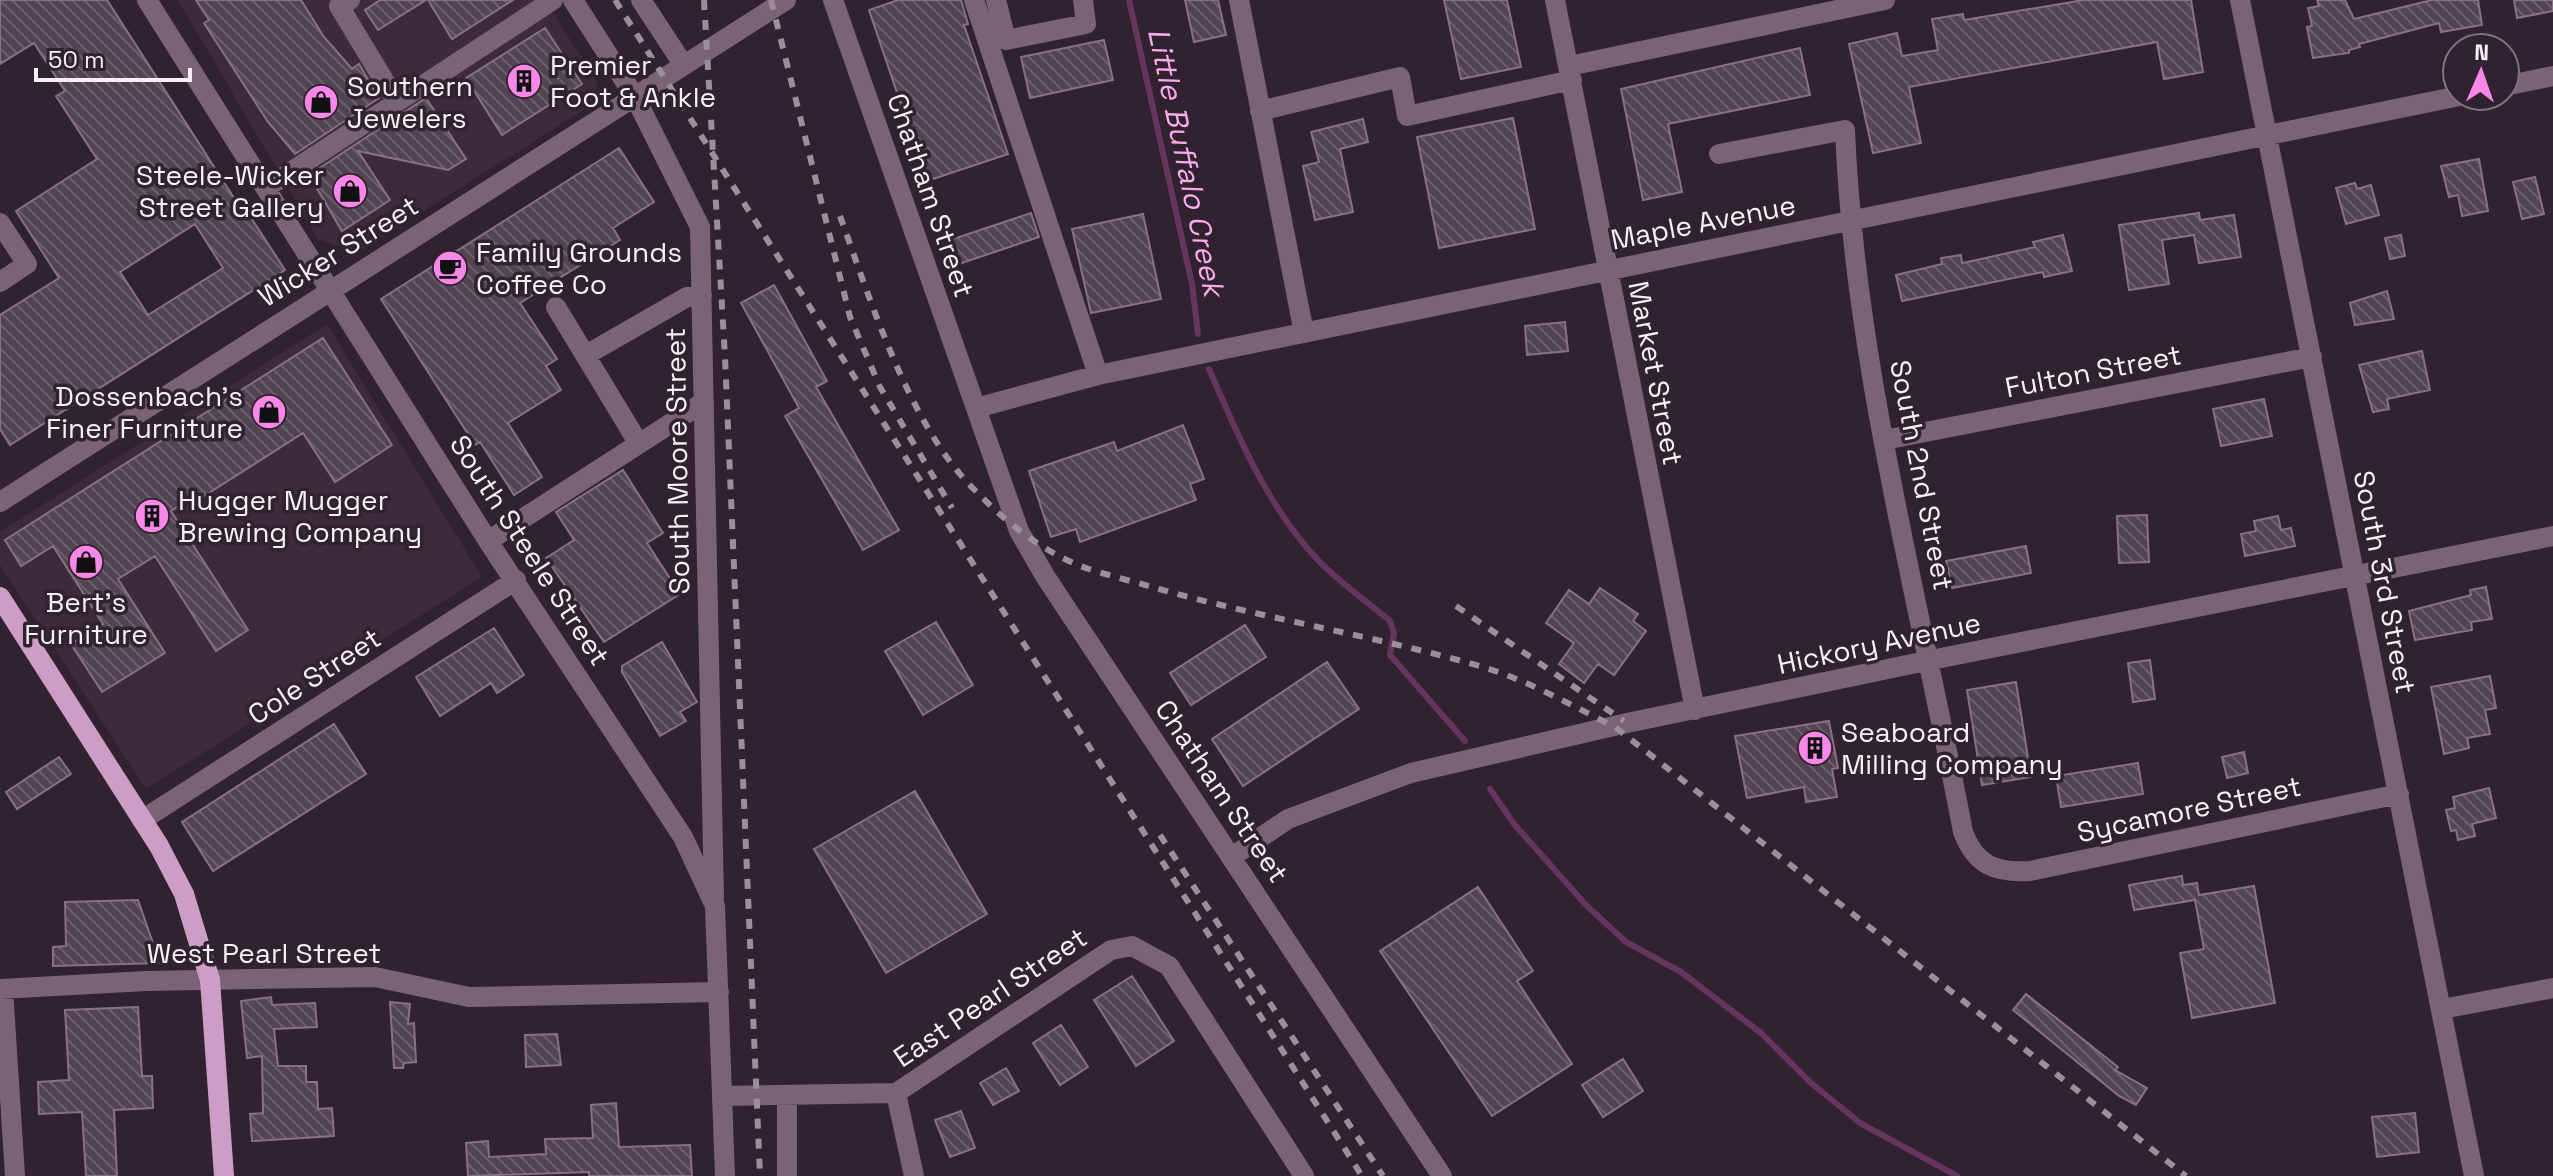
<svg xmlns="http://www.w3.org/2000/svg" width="2553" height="1176" font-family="'Space Grotesk',sans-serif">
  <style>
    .built { fill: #3d2a3a }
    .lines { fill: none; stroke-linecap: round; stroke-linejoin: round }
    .stream { stroke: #66355f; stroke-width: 6 }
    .building { fill: url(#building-back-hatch); stroke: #847381; stroke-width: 2; fill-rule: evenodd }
    .minor { stroke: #7a6376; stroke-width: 20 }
    .major { stroke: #ce9dc5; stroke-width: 20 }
    .rail { stroke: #9b8f99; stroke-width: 6; stroke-dasharray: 10 10; stroke-linecap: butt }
    .labels { text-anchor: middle; stroke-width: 7; stroke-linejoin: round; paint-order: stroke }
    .poi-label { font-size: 28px; fill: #f9eff7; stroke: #30222e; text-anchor: start }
    .street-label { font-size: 28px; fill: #f9eff7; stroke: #30222e }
    .water-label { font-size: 30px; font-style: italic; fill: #f9aced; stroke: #30222e }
  </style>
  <defs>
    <pattern id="building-back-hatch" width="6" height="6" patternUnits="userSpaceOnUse" patternTransform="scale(2)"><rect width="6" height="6" fill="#534451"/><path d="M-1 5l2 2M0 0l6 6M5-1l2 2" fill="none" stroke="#6c5f6b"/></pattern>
  </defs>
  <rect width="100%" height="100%" fill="#30222e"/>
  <path class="built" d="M 178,0 L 545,0 L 598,83 L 590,106 L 357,253 L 318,239 Z
    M 327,324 L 482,577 L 146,789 L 0,565 L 0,532 Z"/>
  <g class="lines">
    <path class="stream" d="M 1129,0 L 1192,284 L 1198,334
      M 1209,369 C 1238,435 1265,502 1315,557 C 1336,580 1365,600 1390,621 L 1394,633 L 1390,655 L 1465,741
      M 1490,789 L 1514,824 L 1586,905 L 1626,942 L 1681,972 L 1761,1033 L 1810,1082 L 1860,1123 L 1957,1176"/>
  </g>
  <path class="building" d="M 0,0 L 107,0 L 245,215 L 248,213 L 285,270 L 10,445 L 0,429 L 0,315 L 59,278 L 16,211 L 97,159 L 56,96 L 65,91 L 34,43 L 0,64 ZM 195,224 L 223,268 L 148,315 L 120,272 Z
    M 196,0 L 301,0 L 324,37 L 352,69 L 359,64 L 379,98 L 295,154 L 268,122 L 204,23 L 209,20 Z
    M 380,0 L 426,0 L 378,30 L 365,10 Z
    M 428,0 L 513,0 L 452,39 Z
    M 898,0 L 961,0 L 968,24 L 964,25 L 1008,154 L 927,181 L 869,10 Z
    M 1185,0 L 1218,0 L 1226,35 L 1194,42 Z
    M 1444,0 L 1507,0 L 1521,67 L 1461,79 Z
    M 2084,0 L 2191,0 L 2203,72 L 2164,79 L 2157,42 L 1909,87 L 1921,143 L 1873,153 L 1849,44 L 1897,33 L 1902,56 L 1938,50 L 1932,19 L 1963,14 L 1964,20 Z
    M 2317,0 L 2345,0 L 2354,19 L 2432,0 L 2478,0 L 2482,25 L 2441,32 L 2439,23 L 2359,44 L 2360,47 L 2349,50 L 2349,53 L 2313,58 L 2307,27 L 2312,26 L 2308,8 L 2319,6 Z
    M 2514,0 L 2553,0 L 2553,11 L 2517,18 Z
    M 545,28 L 582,84 L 502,135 L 466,78 Z
    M 1104,40 L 1113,80 L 1030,98 L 1021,57 Z
    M 1800,48 L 1810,95 L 1668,124 L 1682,192 L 1643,200 L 1621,89 Z
    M 426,98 L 466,159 L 448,170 L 358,151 L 390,200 L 342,231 L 309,175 Z
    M 1513,118 L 1535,229 L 1439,248 L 1417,137 Z
    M 1363,119 L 1368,142 L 1340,149 L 1353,212 L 1315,220 L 1303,166 L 1319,162 L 1311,132 Z
    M 619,148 L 654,202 L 613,228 L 620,240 L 520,303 L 557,359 L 546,366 L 561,390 L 508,423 L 542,477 L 514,495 L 480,442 L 475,445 L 381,299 Z
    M 2479,159 L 2488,211 L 2462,216 L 2458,195 L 2449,197 L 2441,166 Z
    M 2535,177 L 2544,214 L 2522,219 L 2513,182 Z
    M 2355,183 L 2357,189 L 2371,185 L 2379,215 L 2346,224 L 2336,188 Z
    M 1031,213 L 1039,237 L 956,265 L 947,241 Z
    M 2199,213 L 2200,220 L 2234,215 L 2241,257 L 2199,263 L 2194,235 L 2162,240 L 2169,284 L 2129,290 L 2119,225 Z
    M 1143,214 L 1161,299 L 1091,313 L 1072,229 Z
    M 2063,235 L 2072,271 L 2044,277 L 2043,272 L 1902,301 L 1896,275 L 1942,264 L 1941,258 L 1961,255 L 1962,263 L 1972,261 L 2035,247 L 2033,242 Z
    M 2401,235 L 2405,256 L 2390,259 L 2385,238 Z
    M 774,285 L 827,381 L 816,387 L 899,530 L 863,550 L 785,416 L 799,408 L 741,303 Z
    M 2387,291 L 2394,319 L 2355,325 L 2350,303 Z
    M 1565,322 L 1568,351 L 1527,355 L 1525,326 Z
    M 323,338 L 392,445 L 335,482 L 303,433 L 201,498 L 198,494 L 171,511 L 248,630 L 216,651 L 155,556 L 118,579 L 165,653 L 102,692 L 71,644 L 103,624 L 53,546 L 21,566 L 5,540 Z
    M 2422,351 L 2430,390 L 2387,399 L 2389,409 L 2373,412 L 2359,365 Z
    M 2264,399 L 2272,436 L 2221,446 L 2213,409 Z
    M 1183,425 L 1204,479 L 1190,484 L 1196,500 L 1080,542 L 1076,529 L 1051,537 L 1029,471 L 1114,442 L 1117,451 Z
    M 623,470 L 663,533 L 647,543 L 680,594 L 604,642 L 546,558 L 574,540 L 556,512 Z
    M 2147,515 L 2149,562 L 2119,563 L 2117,516 Z
    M 2278,516 L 2281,530 L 2291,528 L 2295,546 L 2245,556 L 2241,534 L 2256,531 L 2254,521 Z
    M 2026,546 L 2031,573 L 1952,588 L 1946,561 Z
    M 2486,587 L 2492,619 L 2471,622 L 2472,630 L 2415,640 L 2409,611 L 2471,595 L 2470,590 Z
    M 1600,588 L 1638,614 L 1633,621 L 1646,631 L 1614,675 L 1598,664 L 1584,683 L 1559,664 L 1574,643 L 1546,623 L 1569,590 L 1589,604 Z
    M 936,622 L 973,685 L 923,715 L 885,651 Z
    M 1245,625 L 1266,657 L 1191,705 L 1170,673 Z
    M 494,628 L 524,675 L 497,693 L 491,683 L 440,716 L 416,677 Z
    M 662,642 L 697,702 L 680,712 L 686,721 L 660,736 L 622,672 L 622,666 Z
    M 2150,660 L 2155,699 L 2133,702 L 2128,663 Z
    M 1327,662 L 1359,709 L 1243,786 L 1212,739 Z
    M 2490,676 L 2496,708 L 2485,710 L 2490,734 L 2467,738 L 2469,748 L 2444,754 L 2431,687 Z
    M 2016,682 L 2031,777 L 1982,785 L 1967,690 Z
    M 1829,721 L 1838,768 L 1832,769 L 1837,797 L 1806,802 L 1804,787 L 1747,798 L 1735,736 Z
    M 334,724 L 366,774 L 213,871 L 182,822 Z
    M 2244,752 L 2248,773 L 2227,778 L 2222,757 Z
    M 59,757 L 71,774 L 17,809 L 6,792 Z
    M 2138,763 L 2143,794 L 2061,807 L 2056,776 Z
    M 2489,788 L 2496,818 L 2472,824 L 2475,836 L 2458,840 L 2456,830 L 2451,831 L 2446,810 L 2455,808 L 2453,797 Z
    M 915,791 L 987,914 L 886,973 L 814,849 Z
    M 2182,876 L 2183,885 L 2197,883 L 2199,895 L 2254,886 L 2275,1003 L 2192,1018 L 2180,953 L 2204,949 L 2195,900 L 2134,910 L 2129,885 Z
    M 1478,887 L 1533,971 L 1517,981 L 1572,1064 L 1492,1116 L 1380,951 Z
    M 138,900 L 160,963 L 53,966 L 53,947 L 66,946 L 65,902 Z
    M 1132,976 L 1174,1041 L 1136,1066 L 1094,1000 Z
    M 2026,994 L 2118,1067 L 2115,1070 L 2147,1088 L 2136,1105 L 2119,1096 L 2013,1010 Z
    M 271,997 L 272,1005 L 315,1003 L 317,1027 L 274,1029 L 278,1066 L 306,1066 L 306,1082 L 317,1082 L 318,1109 L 332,1108 L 334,1136 L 252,1141 L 250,1114 L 263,1113 L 262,1056 L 247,1058 L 241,1001 Z
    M 390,1002 L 410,1004 L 408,1024 L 414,1023 L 416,1062 L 404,1063 L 403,1068 L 394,1068 Z
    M 138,1007 L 142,1076 L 152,1076 L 153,1108 L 114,1110 L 117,1176 L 86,1176 L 82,1112 L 39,1114 L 38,1082 L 69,1080 L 65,1010 Z
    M 1061,1025 L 1088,1067 L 1060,1085 L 1033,1043 Z
    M 557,1034 L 561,1065 L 526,1067 L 525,1035 Z
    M 1623,1059 L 1643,1091 L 1603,1117 L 1582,1085 Z
    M 1006,1068 L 1019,1091 L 993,1105 L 980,1083 Z
    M 616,1103 L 619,1147 L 690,1145 L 692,1176 L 589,1176 L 589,1172 L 468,1176 L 466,1143 L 488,1141 L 489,1157 L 546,1154 L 545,1139 L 593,1138 L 591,1105 Z
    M 961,1111 L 975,1148 L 950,1157 L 935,1120 Z
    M 2415,1113 L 2419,1152 L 2377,1157 L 2372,1117 Z"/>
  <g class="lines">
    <path class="minor" d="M 147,0 L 488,541 L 683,837 L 715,906 L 725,1176
      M 350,0 L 339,6 L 397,102
      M 573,0 L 635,97 L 700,227 L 714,898
      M 641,0 L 683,64
      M 833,0 L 1019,531 L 1045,576 L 1442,1176
      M 974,0 L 1098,375
      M 996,0 L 1006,40 L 1086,24 L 1083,0
      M 1239,0 L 1304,333
      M 1555,0 L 1695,710
      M 2240,0 L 2474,1176
      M 1569,66 L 1885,0
      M 2505,86 L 2553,76
      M 1260,111 L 1400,77 L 1407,116 L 1572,80
      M 1719,154 L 1845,130 C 1854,362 1920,603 1963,832 C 1976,866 1996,873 2030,871 L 2399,794
      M 266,188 L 553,0
      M 0,223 L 27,264 L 0,282
      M 556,307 L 639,444
      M 586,355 L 687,297 L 702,296
      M 976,408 L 1098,375 L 2459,96
      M 1884,440 L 2312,357
      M 0,502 L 786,0
      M 488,541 L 704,402
      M 142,820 L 516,580
      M 1233,856 L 1288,819 L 1411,773 L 1627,723 L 1931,660 L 2553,536
      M 0,989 L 146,981 L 375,977 L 469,997 L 719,992
      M 3,989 L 15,1176
      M 2442,1009 L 2553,988
      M 896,1093 L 914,1176
      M 724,1096 L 896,1093 L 1111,950 L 1132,946 L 1169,966 L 1304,1176
      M 787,1176 L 787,1097"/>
    <path class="major" d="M 0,597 L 159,846 L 184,894 L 210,980 L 224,1176"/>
    <path class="rail" d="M 615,0 L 1362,1176
      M 704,0 L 725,357 L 760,1176
      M 771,0 L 850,317 L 880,387 L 952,508
      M 840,216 C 870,299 907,417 967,482 C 999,516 1035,547 1078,565 C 1104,575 1133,581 1159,589 C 1266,619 1376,636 1483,667 C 1529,681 1571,705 1615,727 L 2186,1176
      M 1456,606 L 1624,721
      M 1160,835 L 1383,1176"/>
  </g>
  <defs>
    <g id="building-disc" transform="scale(1.8)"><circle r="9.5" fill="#f987e9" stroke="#30222e"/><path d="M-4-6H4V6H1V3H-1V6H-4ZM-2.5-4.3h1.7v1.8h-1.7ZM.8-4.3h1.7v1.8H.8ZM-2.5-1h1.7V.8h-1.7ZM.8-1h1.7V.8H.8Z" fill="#111"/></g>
    <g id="shop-disc" transform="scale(1.8)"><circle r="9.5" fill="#f987e9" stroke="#30222e"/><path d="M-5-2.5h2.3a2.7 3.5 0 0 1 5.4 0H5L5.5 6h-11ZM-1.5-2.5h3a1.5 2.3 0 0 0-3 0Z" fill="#111"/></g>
    <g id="cafe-disc" transform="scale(1.8)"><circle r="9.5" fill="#f987e9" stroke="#30222e"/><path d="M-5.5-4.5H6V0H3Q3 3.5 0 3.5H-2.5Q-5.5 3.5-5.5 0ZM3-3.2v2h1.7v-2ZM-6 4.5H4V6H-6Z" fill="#111"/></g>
  </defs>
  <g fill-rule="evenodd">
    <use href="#building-disc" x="524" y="81"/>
    <use href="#shop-disc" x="321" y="102"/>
    <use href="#shop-disc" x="350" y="191"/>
    <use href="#cafe-disc" x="450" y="268"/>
    <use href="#shop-disc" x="269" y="412"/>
    <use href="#building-disc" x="152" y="516"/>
    <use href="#shop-disc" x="86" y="562"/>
    <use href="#building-disc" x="1815" y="748"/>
  </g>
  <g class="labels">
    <g class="poi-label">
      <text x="550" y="75">Premier<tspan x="550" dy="32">Foot &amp; Ankle</tspan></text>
      <text x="347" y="96">Southern<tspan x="347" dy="32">Jewelers</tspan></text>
      <text x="324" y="185" text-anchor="end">Steele-Wicker<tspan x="324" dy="32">Street Gallery</tspan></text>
      <text x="476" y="262">Family Grounds<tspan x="476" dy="32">Coffee Co</tspan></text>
      <text x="243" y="406" text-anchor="end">Dossenbach's<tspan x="243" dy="32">Finer Furniture</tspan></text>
      <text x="178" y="510">Hugger Mugger<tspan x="178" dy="32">Brewing Company</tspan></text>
      <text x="86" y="612" text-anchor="middle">Bert's<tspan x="86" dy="32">Furniture</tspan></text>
      <text x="1841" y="742">Seaboard<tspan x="1841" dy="32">Milling Company</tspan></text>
    </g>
    <g class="street-label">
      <text transform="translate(931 195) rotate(71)" y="10">Chatham Street</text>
      <text transform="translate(1703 222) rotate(-11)" y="10">Maple Avenue</text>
      <text transform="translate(338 251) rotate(-32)" y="10">Wicker Street</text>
      <text transform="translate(2093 371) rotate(-11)" y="10">Fulton Street</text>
      <text transform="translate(1656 373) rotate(79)" y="10">Market Street</text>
      <text transform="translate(677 461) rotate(-91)" y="10">South Moore Street</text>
      <text transform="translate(1922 475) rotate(79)" y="10">South 2nd Street</text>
      <text transform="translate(530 550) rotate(57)" y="10">South Steele Street</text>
      <text transform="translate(2385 582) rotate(79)" y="10">South 3rd Street</text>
      <text transform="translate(1879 643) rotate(-12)" y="10">Hickory Avenue</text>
      <text transform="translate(314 676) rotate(-33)" y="10">Cole Street</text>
      <text transform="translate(1222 791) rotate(56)" y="10">Chatham Street</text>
      <text transform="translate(2189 809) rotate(-12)" y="10">Sycamore Street</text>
      <text x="264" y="963">West Pearl Street</text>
      <text transform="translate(990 997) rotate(-34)" y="10">East Pearl Street</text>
    </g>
    <g class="water-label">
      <text transform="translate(1186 162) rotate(78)" y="10">Little Buffalo Creek</text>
    </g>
  </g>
  <g transform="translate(2481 72) rotate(2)"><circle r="38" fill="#30222e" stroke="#80747e" stroke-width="2"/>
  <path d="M0-6L14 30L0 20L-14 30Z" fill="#f987e9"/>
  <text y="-12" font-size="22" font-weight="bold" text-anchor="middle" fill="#f9eff7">N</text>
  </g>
  <path d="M36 68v12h154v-12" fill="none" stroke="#f9eff7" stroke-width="4"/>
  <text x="48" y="68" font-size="24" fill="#f9eff7" stroke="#30222e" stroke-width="6" paint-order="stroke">50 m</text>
</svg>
